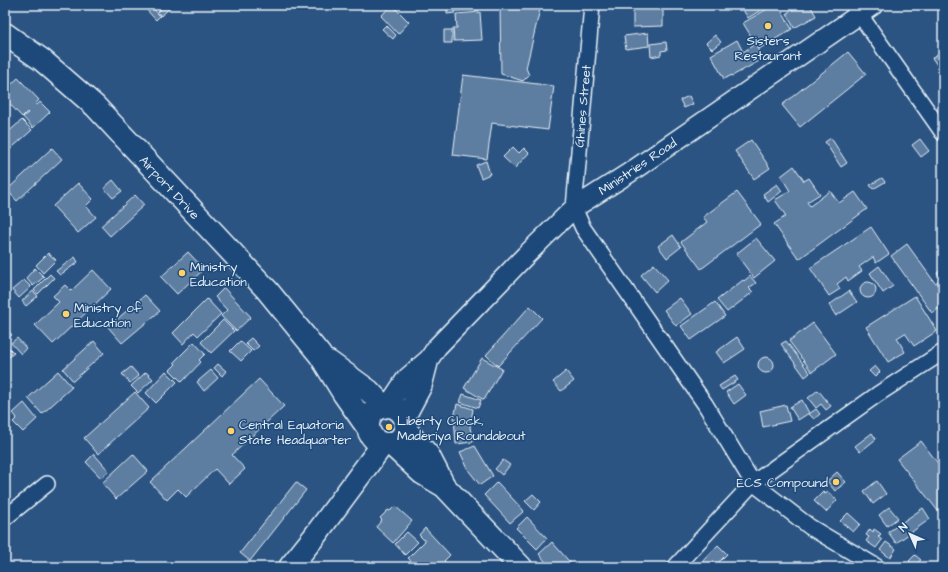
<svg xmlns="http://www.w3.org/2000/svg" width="948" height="572" font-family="'Architects Daughter',sans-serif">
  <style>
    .building { fill: #5d7da1; stroke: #e8f1f8 }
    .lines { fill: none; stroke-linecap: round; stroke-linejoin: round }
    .minor-casing { stroke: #e8f1f8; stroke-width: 18 }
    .tertiary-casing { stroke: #e8f1f8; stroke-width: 22 }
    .primary-casing { stroke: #e8f1f8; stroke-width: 25 }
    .minor { stroke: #1f4a7a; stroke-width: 15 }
    .tertiary { stroke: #1f4a7a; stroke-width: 19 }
    .primary { stroke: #1f4a7a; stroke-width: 22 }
    .poi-dot { fill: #ffd166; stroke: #1f4a7a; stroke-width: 1.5 }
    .labels { text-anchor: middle; stroke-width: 3; stroke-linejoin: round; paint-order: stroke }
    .poi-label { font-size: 13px; fill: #e8f1f8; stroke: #1f4a7a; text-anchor: start }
    .street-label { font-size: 13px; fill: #e8f1f8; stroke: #1f4a7a }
  </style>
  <rect width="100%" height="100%" fill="#2b5482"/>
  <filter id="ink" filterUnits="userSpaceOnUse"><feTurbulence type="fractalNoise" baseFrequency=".025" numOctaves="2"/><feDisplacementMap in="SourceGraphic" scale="8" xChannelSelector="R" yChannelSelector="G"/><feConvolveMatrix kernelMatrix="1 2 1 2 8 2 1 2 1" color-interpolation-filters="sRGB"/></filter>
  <g filter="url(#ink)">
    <path class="building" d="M 142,5 L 150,5 L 160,16 L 156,20 Z
      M 165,5 L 172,6 L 161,16 L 158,12 Z
      M 392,5 L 409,22 L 398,34 L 381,16 Z
      M 447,5 L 479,5 L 479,10 L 455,11 L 455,13 L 447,14 Z
      M 500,5 L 541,5 L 526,68 L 529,75 L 523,81 L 501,74 Z
      M 633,5 L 663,5 L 663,26 L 633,27 Z
      M 751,5 L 769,5 L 748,18 L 743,10 Z
      M 774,5 L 778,5 L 792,29 L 759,49 L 743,23 Z
      M 806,5 L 810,5 L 816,16 L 794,28 L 787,13 L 800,6 L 801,8 Z
      M 480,12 L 482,40 L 454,41 L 453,28 L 457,28 L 456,14 Z
      M 386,25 L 396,35 L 393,39 L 382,29 Z
      M 444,30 L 452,30 L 452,43 L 444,43 Z
      M 648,33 L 649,46 L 626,49 L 624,36 Z
      M 715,35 L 721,42 L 712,49 L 706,43 Z
      M 737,40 L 743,52 L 755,44 L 763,59 L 732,76 L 732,75 L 724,79 L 711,55 Z
      M 666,42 L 667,50 L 661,51 L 661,55 L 651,57 L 650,44 Z
      M 943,50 L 943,73 L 932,58 Z
      M 848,52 L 866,74 L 800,127 L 782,105 Z
      M 463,75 L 554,86 L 548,130 L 492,123 L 487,159 L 453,155 Z
      M 18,78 L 39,100 L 35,104 L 37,105 L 40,102 L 50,112 L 33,128 L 23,117 L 28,113 L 27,112 L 22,117 L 5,99 L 5,90 Z
      M 689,96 L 693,104 L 684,108 L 680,100 Z
      M 22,120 L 32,130 L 5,154 L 5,135 Z
      M 831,138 L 847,163 L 841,167 L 825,142 Z
      M 920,139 L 929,151 L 921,157 L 912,145 Z
      M 751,140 L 770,168 L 754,179 L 735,151 Z
      M 513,147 L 519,153 L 524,148 L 529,153 L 515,168 L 503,157 Z
      M 52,148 L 62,159 L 17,201 L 7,190 Z
      M 486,161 L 490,174 L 481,178 L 476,165 Z
      M 794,166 L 804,181 L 809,178 L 820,194 L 807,202 L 810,206 L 830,191 L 839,203 L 855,192 L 867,209 L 799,259 L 774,224 L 786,216 L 775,200 L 790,191 L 781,176 Z
      M 882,178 L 885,182 L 873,189 L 870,185 Z
      M 113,180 L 122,191 L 113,198 L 104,188 Z
      M 78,183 L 93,199 L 86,206 L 96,217 L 78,233 L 53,206 Z
      M 777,184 L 782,191 L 768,202 L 763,194 Z
      M 737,192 L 761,224 L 701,269 L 681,242 L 707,222 L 703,217 Z
      M 135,195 L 144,205 L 110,236 L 101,226 Z
      M 871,227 L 889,254 L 876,263 L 873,257 L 859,267 L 862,271 L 848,281 L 846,277 L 837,284 L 840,289 L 829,296 L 810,268 Z
      M 673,235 L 681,247 L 667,258 L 658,246 Z
      M 756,238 L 775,261 L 754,278 L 736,254 Z
      M 907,244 L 935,283 L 942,279 L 937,273 L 943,268 L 943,312 L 940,308 L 932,313 L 891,256 Z
      M 188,252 L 204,269 L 177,294 L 161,277 Z
      M 48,253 L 56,260 L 43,273 L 36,265 Z
      M 75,257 L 78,262 L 60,275 L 56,271 Z
      M 654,264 L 668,280 L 655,292 L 641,275 Z
      M 879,266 L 893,286 L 883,293 L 870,273 Z
      M 35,268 L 44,277 L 33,286 L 26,278 Z
      M 93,270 L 111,289 L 53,344 L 35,325 L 59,302 L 53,296 L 65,285 L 71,291 Z
      M 50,274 L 54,278 L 38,294 L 34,290 Z
      M 750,276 L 756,283 L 749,288 L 753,292 L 727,312 L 717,300 L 743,280 L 744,281 Z
      M 24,280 L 31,287 L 19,298 L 12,290 Z
      M860 290a8 8 0 1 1 16 0a8 8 0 1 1-16 0Z
      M 224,288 L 251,317 L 236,331 L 221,316 L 227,310 L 215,297 Z
      M 33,291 L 38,296 L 26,306 L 22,301 Z
      M 849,291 L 857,302 L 836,316 L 829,305 Z
      M 145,295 L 160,311 L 122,343 L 108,327 Z
      M 915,296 L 937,331 L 914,346 L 905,333 L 897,338 L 905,352 L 888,362 L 866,327 Z
      M 680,298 L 692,314 L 676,326 L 664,310 Z
      M 207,299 L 221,314 L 198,336 L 194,332 L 183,344 L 173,333 Z
      M 715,302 L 725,316 L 691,340 L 681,326 Z
      M 530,306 L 542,318 L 498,366 L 486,355 Z
      M 223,320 L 234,331 L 211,353 L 201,342 Z
      M 813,323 L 836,354 L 812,372 L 789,341 Z
      M 5,327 L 12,335 L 6,340 L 5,338 Z
      M 737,337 L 745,349 L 724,363 L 716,352 Z
      M 17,338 L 26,348 L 21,354 L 11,343 Z
      M 251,338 L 259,346 L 253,351 L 245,343 Z
      M 94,341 L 104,353 L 73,381 L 63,369 Z
      M 240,341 L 251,351 L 241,361 L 230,351 Z
      M 786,341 L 810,373 L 805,377 L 781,344 Z
      M 194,342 L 205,354 L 199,360 L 201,362 L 182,382 L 170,370 L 176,364 L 174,362 Z
      M 9,348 L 14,353 L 8,358 L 5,352 Z
      M758 365a8 8 0 1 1 16 0a8 8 0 1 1-16 0Z
      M 482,358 L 502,369 L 484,400 L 464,388 Z
      M 218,364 L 226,371 L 222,376 L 214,368 Z
      M 875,366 L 880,372 L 875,377 L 869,371 Z
      M 131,367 L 139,376 L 130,383 L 122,374 Z
      M 211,370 L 218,378 L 204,391 L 197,382 Z
      M 58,371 L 72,387 L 42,414 L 28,398 Z
      M 166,371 L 177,382 L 156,403 L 146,393 Z
      M 566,371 L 574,381 L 561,391 L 553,382 Z
      M 146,372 L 153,379 L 138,393 L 131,386 Z
      M 735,376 L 738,380 L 722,390 L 719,386 Z
      M 259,379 L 284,406 L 232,455 L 245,469 L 229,484 L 215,469 L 186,497 L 178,489 L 167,500 L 150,482 Z
      M 738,384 L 746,395 L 734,404 L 726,392 Z
      M 818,390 L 831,406 L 826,410 L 821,404 L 816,408 L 808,398 Z
      M 135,392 L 149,408 L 98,454 L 84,438 Z
      M 463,394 L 481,400 L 478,408 L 460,402 Z
      M 802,400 L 809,413 L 798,420 L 790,407 Z
      M 24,403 L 37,419 L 23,432 L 13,422 L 17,418 L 13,413 Z
      M 457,404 L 473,409 L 470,427 L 473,442 L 456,444 L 454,418 Z
      M 786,405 L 790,421 L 763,427 L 760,411 Z
      M 816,409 L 820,414 L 814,419 L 809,414 Z
      M 872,433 L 876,439 L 860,452 L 855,446 Z
      M 921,441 L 943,470 L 943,507 L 938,511 L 897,459 Z
      M 475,446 L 493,476 L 480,485 L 469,471 L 460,452 Z
      M 94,454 L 109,471 L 101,478 L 86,462 Z
      M 133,454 L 148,471 L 116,499 L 102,483 Z
      M 503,460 L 510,465 L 502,475 L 495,469 Z
      M 837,472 L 846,482 L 835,491 L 827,481 Z
      M 877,481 L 886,494 L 873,504 L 864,491 Z
      M 296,482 L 306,490 L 250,561 L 240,553 Z
      M 497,482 L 524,511 L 510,523 L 484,495 Z
      M 823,492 L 825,494 L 828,492 L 837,500 L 826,512 L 814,501 Z
      M 533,494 L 541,502 L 534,510 L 525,501 Z
      M 395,506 L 412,521 L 393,543 L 376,527 L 382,520 L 380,518 L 388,510 L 390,511 Z
      M 889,507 L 898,518 L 887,526 L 879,515 Z
      M 923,508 L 930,519 L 896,543 L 888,532 Z
      M 848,513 L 860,524 L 853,532 L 840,521 Z
      M 527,517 L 547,538 L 537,549 L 516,528 Z
      M 425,528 L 450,555 L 444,561 L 450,567 L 417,567 L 408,558 L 425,541 L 419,535 Z
      M 870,529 L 873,532 L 874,529 L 881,534 L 878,537 L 882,540 L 876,548 L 866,541 L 869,537 L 866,535 Z
      M 407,532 L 418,542 L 405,555 L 395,544 Z
      M 552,542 L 574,567 L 550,567 L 539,554 Z
      M 886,542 L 896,549 L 890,558 L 880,550 Z
      M 718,545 L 727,554 L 714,567 L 697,567 Z
      M 915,555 L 921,560 L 914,566 L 909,561 Z
      M 819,560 L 826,567 L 812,567 Z"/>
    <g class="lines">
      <g class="minor-casing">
        <path id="minor" d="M 592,5 L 574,208 L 583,228 L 705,404 L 753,483 L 810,527 L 877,567
          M 853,5 L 943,133
          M 5,518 L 47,484
          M 675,567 L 753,483 L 878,394 L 943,352"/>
      </g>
      <g class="tertiary-casing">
        <path id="tertiary" d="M 388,406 L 406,379 L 429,359
          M 405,418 L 422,386 L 429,359 L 437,347 L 526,255 L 574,208 L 629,173 L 873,5"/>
      </g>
      <g class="primary-casing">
        <path id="primary" d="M 5,34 L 42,60 L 95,106 L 267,290 L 320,355 L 344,394 L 368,428
          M 329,362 L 369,391 L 384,407
          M368 425a19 19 0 1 1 38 0a19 19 0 1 1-38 0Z
          M 406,430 L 428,455 L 444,486
          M 391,444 L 422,473 L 444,486 L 521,567
          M 290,567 L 314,537 L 383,444"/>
      </g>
      <use href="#minor" class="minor"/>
      <use href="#tertiary" class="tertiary"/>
      <use href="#primary" class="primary"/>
    </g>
  </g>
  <g class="poi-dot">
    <circle cx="768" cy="26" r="4"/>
    <circle cx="182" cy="273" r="4"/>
    <circle cx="66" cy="314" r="4"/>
    <circle cx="389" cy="427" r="4"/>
    <circle cx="231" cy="431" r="4"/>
    <circle cx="836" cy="482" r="4"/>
  </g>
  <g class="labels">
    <g class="poi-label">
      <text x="768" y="45" text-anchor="middle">Sisters<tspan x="768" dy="15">Restaurant</tspan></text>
      <text x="190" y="271">Ministry<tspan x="190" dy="15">Education</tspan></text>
      <text x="74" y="312">Ministry of<tspan x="74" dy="15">Education</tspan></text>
      <text x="397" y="425">Liberty Clock,<tspan x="397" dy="15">Maderiya Roundabout</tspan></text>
      <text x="239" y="429">Central Equatoria<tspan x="239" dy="15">State Headquarter</tspan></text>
      <text x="828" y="487" text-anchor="end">ECS Compound</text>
    </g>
    <g class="street-label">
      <text transform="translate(582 106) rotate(-85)" y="5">Ghines Street</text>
      <text transform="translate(637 166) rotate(-34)" y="5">Ministries Road</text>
      <text transform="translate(170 187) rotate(47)" y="5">Airport Drive</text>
    </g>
  </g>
  <rect width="948" height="572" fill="none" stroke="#1f4a7a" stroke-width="20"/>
  <rect x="10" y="10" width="928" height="552" fill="none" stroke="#e8f1f8" stroke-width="1.5" filter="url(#ink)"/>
  <g transform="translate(910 534) rotate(315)" stroke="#1f4a7a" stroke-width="3" paint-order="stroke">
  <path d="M0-3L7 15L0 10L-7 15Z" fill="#e8f1f8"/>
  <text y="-6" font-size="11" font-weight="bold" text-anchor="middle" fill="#e8f1f8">N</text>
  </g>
</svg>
